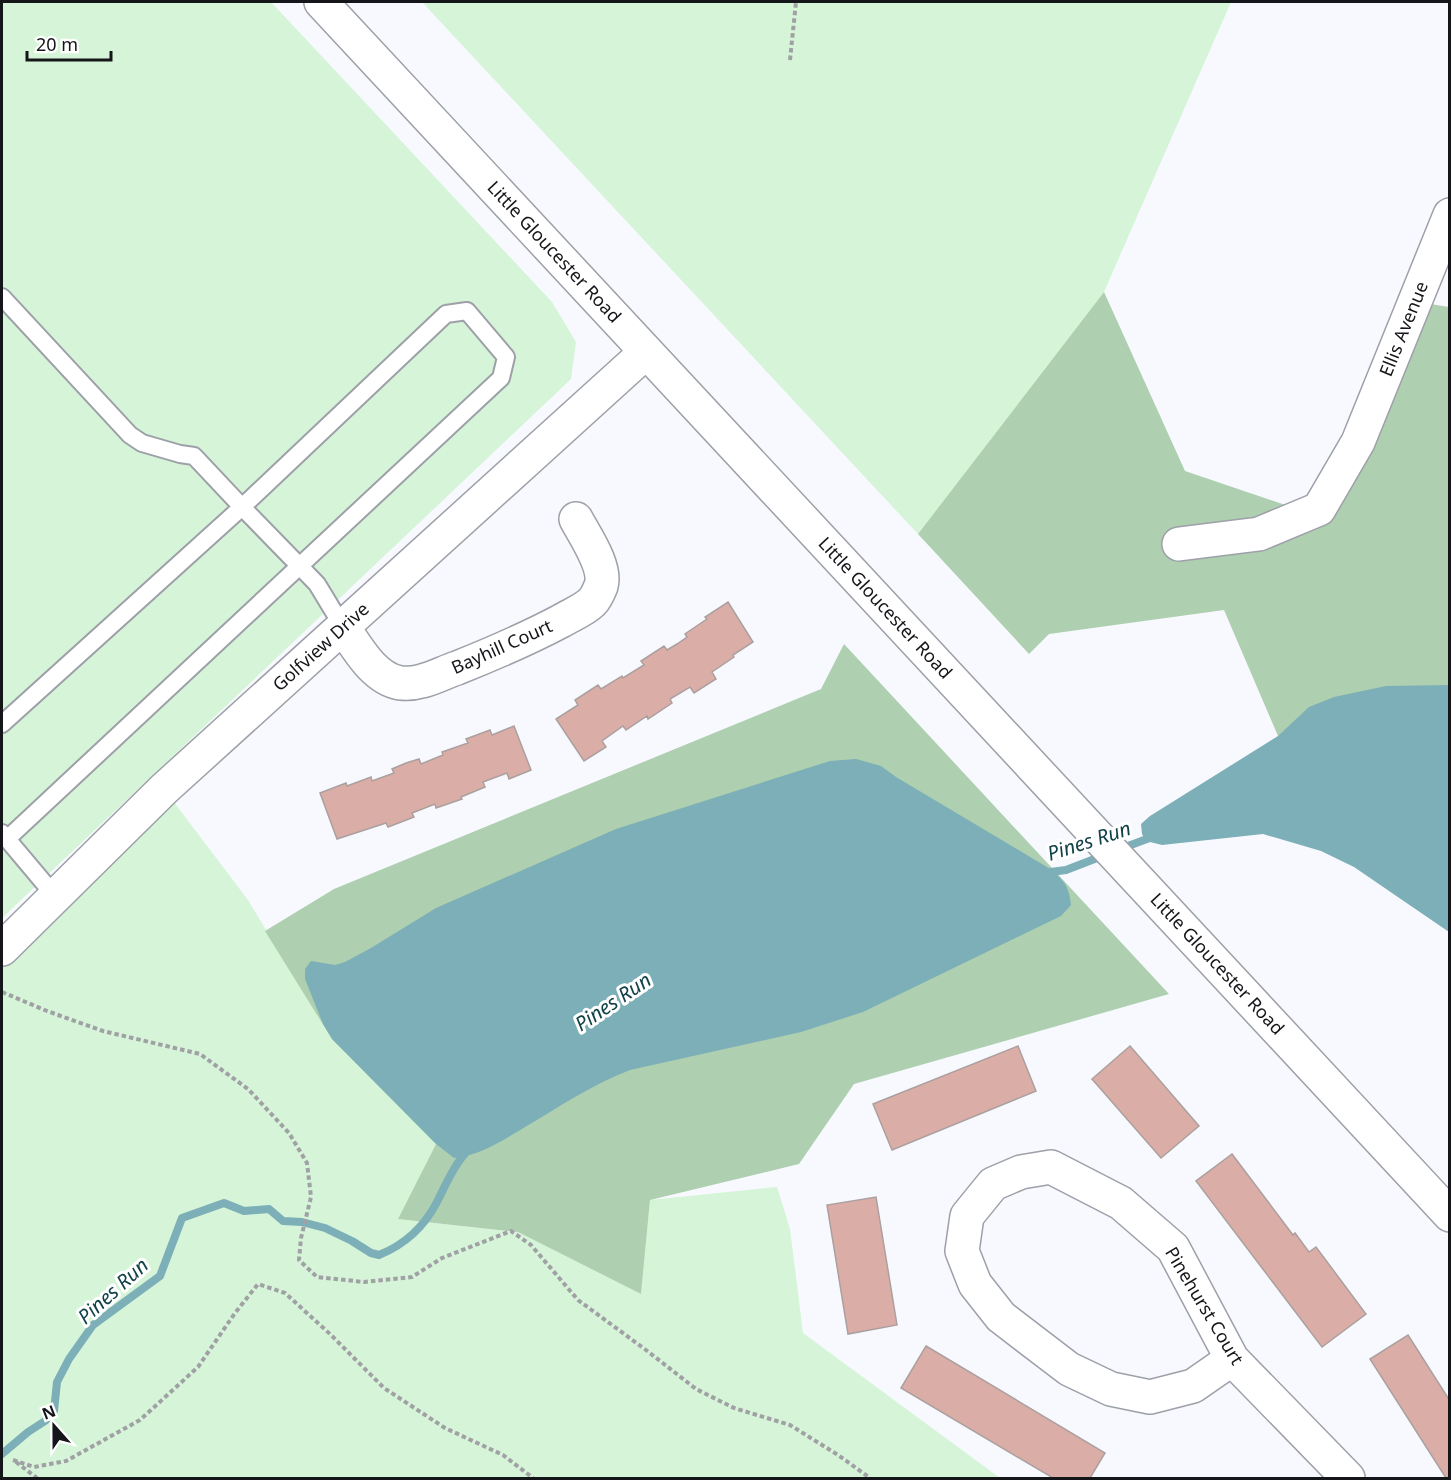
<svg xmlns="http://www.w3.org/2000/svg" width="1451" height="1480" font-family="'Noto Sans',sans-serif">
  <style>
    .green { fill: #d6f4d7 }
    .forest { fill: #aecfb0 }
    .water { fill: #7cafb7 }
    .lines { fill: none; stroke-linecap: round; stroke-linejoin: round }
    .stream { stroke: #7cafb7; stroke-width: 8 }
    .building { fill: #dbada7; stroke: #aba09f; stroke-width: 1.5 }
    .service-casing { stroke: #9ea0a9; stroke-width: 20 }
    .minor-casing { stroke: #9ea0a9; stroke-width: 36 }
    .tertiary-casing { stroke: #9ea0a9; stroke-width: 36 }
    .path { stroke: #a0a1a5; stroke-width: 4; stroke-dasharray: 4.5 3; stroke-linecap: butt }
    .service { stroke: #fff; stroke-width: 16 }
    .minor { stroke: #fff; stroke-width: 33 }
    .tertiary { stroke: #fff; stroke-width: 33 }
    .labels { text-anchor: middle; stroke-width: 6; stroke-linejoin: round; paint-order: stroke }
    .street-label { font-size: 18px; fill: #151619; stroke: #fff }
    .water-label { font-size: 20px; font-style: italic; fill: #124249; stroke: #fff }
  </style>
  <rect width="100%" height="100%" fill="#f7f9fe"/>
  <path class="green" d="M 2,2 L 271,2 L 552,302 L 576,342 L 571,379 L 2,918 Z
    M 422,2 L 1231,2 L 1104,292 L 918,534 Z
    M 164,789 L 248,900 L 326,1029 L 436,1144 L 398,1219 L 518,1232 L 641,1294 L 650,1200 L 777,1187 L 790,1229 L 803,1333 L 1000,1478 L 2,1478 L 2,939 Z"/>
  <path class="forest" d="M 1104,292 L 1185,471 L 1309,513 L 1418,302 L 1449,307 L 1449,707 L 1278,736 L 1224,610 L 1049,634 L 1029,654 L 918,534 Z
    M 844,644 L 1169,994 L 854,1084 L 799,1164 L 650,1200 L 641,1294 L 518,1232 L 398,1219 L 436,1144 L 332,1039 L 265,931 L 334,889 L 821,689 Z"/>
  <path class="water" d="M 1449,685 L 1449,932 L 1354,867 L 1321,851 L 1263,834 L 1162,845 L 1146,841 L 1142,834 L 1141,824 L 1150,816 L 1278,736 L 1309,707 L 1334,697 L 1386,686 Z
    M 856,759 L 881,766 L 896,777 L 1047,867 C 1063,879 1069,885 1071,905 L 1061,916 L 863,1012 L 801,1032 L 630,1070 C 593,1084 559,1107 525,1127 C 501,1141 482,1155 454,1158 L 436,1144 L 332,1039 L 323,1024 L 305,979 L 305,969 L 311,961 L 335,965 L 345,962 L 371,948 L 436,908 L 616,829 L 830,761 Z"/>
  <g class="lines">
    <path class="stream" d="M 1120,849 L 1155,836
      M 1043,873 L 1066,870 L 1105,855
      M 2,1454 L 28,1432 L 45,1421 L 54,1411 L 57,1382 L 69,1359 L 93,1325 L 160,1276 L 182,1218 L 224,1203 L 244,1211 L 269,1209 L 283,1221 L 302,1222 L 325,1228 L 352,1241 L 371,1253 L 379,1255 C 404,1245 424,1227 437,1202 C 446,1184 454,1165 468,1150"/>
  </g>
  <path class="building" d="M 728,602 L 753,642 L 733,655 L 734,657 L 712,672 L 716,679 L 694,693 L 690,687 L 670,699 L 672,703 L 648,719 L 647,716 L 626,730 L 623,726 L 602,741 L 606,747 L 584,761 L 556,719 L 578,705 L 575,700 L 598,685 L 601,689 L 622,676 L 623,678 L 644,665 L 641,661 L 664,646 L 667,650 L 677,644 L 687,637 L 685,634 L 707,619 L 705,617 Z
    M 514,726 L 531,770 L 509,779 L 507,773 L 483,782 L 485,787 L 461,797 L 462,799 L 436,808 L 435,804 L 412,813 L 414,817 L 388,827 L 386,823 L 337,839 L 320,793 L 346,783 L 347,786 L 371,777 L 372,781 L 394,773 L 392,769 L 406,763 L 419,759 L 421,764 L 443,755 L 442,752 L 468,743 L 466,739 L 490,730 L 492,735 Z
    M 1018,1046 L 1036,1091 L 892,1150 L 873,1104 Z
    M 1130,1046 L 1199,1126 L 1161,1158 L 1092,1079 Z
    M 1232,1154 L 1293,1235 L 1295,1233 L 1309,1252 L 1316,1247 L 1366,1314 L 1322,1347 L 1196,1181 Z
    M 876,1197 L 897,1325 L 848,1334 L 827,1205 Z
    M 1408,1335 L 1450,1401 L 1450,1478 L 1446,1478 L 1370,1359 Z
    M 926,1346 L 1105,1453 L 1090,1478 L 1053,1478 L 901,1388 Z"/>
  <g class="lines">
    <g class="service-casing">
      <path id="service" d="M 2,297 L 130,435 L 142,443 L 180,454 L 194,456 L 242,507 L 446,314 L 467,311 L 506,357 L 501,378 L 7,839
        M 2,724 L 242,507 L 317,584 L 343,627
        M 2,833 L 55,896"/>
    </g>
    <g class="minor-casing">
      <path id="minor" d="M 1179,544 L 1259,534 L 1319,509 L 1358,442 L 1450,215
        M 343,627 C 357,647 373,678 400,683 C 408,684 415,683 422,681 C 434,678 445,672 457,668 C 492,654 527,639 561,621 C 571,615 584,610 592,602 C 596,598 599,591 601,586 C 607,567 585,536 576,519
        M 2,949 L 164,789 L 646,352
        M 1232,1359 L 1193,1386 L 1150,1397 L 1111,1389 L 1069,1369 L 1001,1317 L 975,1284 L 962,1251 L 967,1216 L 993,1184 L 1021,1172 L 1051,1167 L 1121,1203 L 1173,1248 L 1232,1359 L 1348,1478"/>
    </g>
    <g class="tertiary-casing">
      <path id="tertiary" d="M 321,2 L 1450,1215"/>
    </g>
    <path class="path" d="M 790,60 L 796,2
      M 2,992 L 47,1011 L 103,1031 L 200,1054 L 248,1089 L 289,1133 L 307,1163 L 311,1197 L 301,1238 L 299,1260 L 317,1277 L 364,1282 L 412,1277 L 442,1258 L 511,1231 L 531,1245 L 578,1300 L 646,1350 L 696,1389 L 734,1408 L 790,1425 L 838,1455 L 870,1478
      M 13,1460 L 34,1467 L 66,1461 L 140,1420 L 198,1367 L 235,1313 L 258,1284 L 285,1293 L 330,1334 L 384,1388 L 445,1428 L 503,1455 L 533,1478
      M 16,1462 L 37,1478"/>
    <use href="#service" class="service"/>
    <use href="#minor" class="minor"/>
    <use href="#tertiary" class="tertiary"/>
  </g>
  <g class="labels">
    <g class="street-label">
      <text transform="translate(554 252) rotate(47)" y="6">Little Gloucester Road</text>
      <text transform="translate(1404 329) rotate(-68)" y="6">Ellis Avenue</text>
      <text transform="translate(885 608) rotate(47)" y="6">Little Gloucester Road</text>
      <text transform="translate(321 647) rotate(-42)" y="6">Golfview Drive</text>
      <text transform="translate(502 647) rotate(-24)" y="6">Bayhill Court</text>
      <text transform="translate(1217 964) rotate(47)" y="6">Little Gloucester Road</text>
      <text transform="translate(1204 1306) rotate(59)" y="6">Pinehurst Court</text>
    </g>
    <g class="water-label">
      <text transform="translate(1089 841) rotate(-18)" y="7">Pines Run</text>
      <text transform="translate(613 1002) rotate(-34)" y="7">Pines Run</text>
      <text transform="translate(113 1291) rotate(-42)" y="7">Pines Run</text>
    </g>
  </g>
  <rect width="1451" height="1480" fill="none" stroke="#151619" stroke-width="6"/>
  <g transform="translate(54 1426) rotate(339)" stroke="#ffffff" stroke-width="4.5" paint-order="stroke">
  <path d="M0-4.5L10 22L0 15L-10 22Z" fill="#151619"/>
  <text y="-9" font-size="16" font-weight="bold" text-anchor="middle" fill="#151619">N</text>
  </g>
  <path d="M27 51v9h84v-9" fill="none" stroke="#151619" stroke-width="3"/>
  <text x="36" y="51" font-size="18" fill="#151619" stroke="#ffffff" stroke-width="4.5" paint-order="stroke">20 m</text>
</svg>
